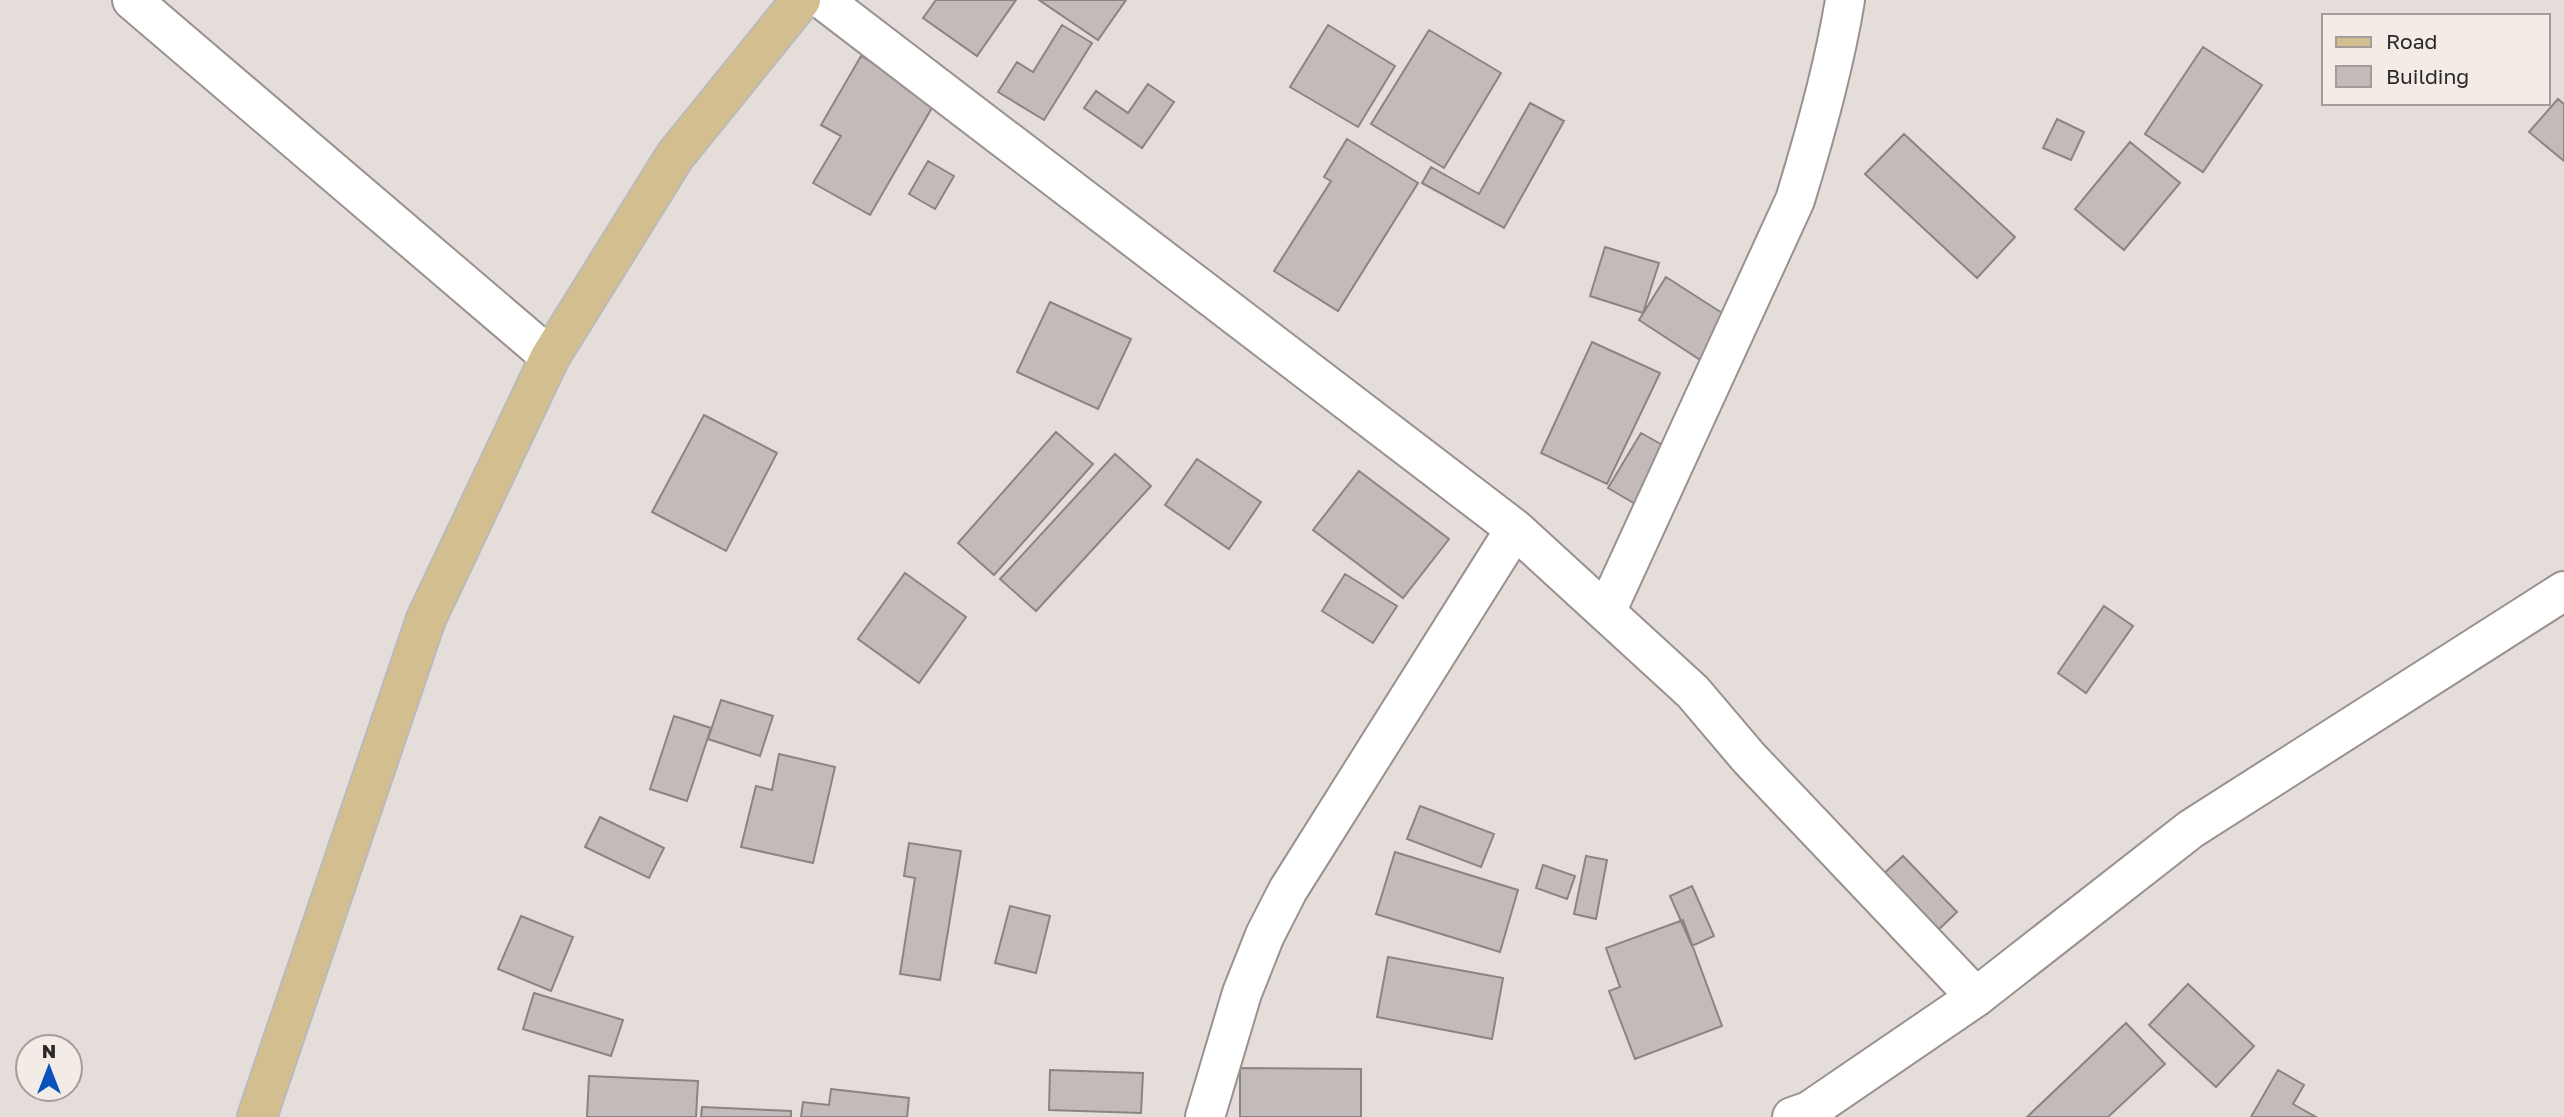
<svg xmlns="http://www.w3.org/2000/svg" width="2564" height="1117" font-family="'Golos Text',sans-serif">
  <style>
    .building { fill: #c3bbba; stroke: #8c8483; stroke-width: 2 }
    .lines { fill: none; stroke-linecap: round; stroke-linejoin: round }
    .street-casing { stroke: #98918d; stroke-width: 42 }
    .secondary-casing { stroke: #98918d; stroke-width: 42 }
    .primary-casing { stroke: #bbbaba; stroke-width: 42 }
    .street { stroke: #fff; stroke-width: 38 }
    .secondary { stroke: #fff; stroke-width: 38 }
    .primary { stroke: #d3be8f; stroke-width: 38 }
  </style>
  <rect width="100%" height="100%" fill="#e4ddd9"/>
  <path class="building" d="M 936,0 L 1016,0 L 977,56 L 923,18 Z
    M 1039,0 L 1126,0 L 1098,40 Z
    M 1062,25 L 1092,43 L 1044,120 L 998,92 L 1017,62 L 1033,72 Z
    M 1328,25 L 1395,66 L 1358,127 L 1290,87 Z
    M 1429,30 L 1501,73 L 1444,168 L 1371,124 Z
    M 2203,47 L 2262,85 L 2203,172 L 2145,134 Z
    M 861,56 L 937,99 L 870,215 L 813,183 L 841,136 L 821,125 Z
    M 1148,84 L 1174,102 L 1142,148 L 1084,108 L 1096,91 L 1128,113 Z
    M 2558,99 L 2564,104 L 2564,161 L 2529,132 Z
    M 1530,103 L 1564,121 L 1504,228 L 1422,183 L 1431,167 L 1479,194 Z
    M 2057,119 L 2084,132 L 2071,160 L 2043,148 Z
    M 1904,134 L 2015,237 L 1977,278 L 1865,174 Z
    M 1347,139 L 1418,183 L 1338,311 L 1274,271 L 1331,181 L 1324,177 Z
    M 2130,142 L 2180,183 L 2124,250 L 2075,209 Z
    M 928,161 L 954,176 L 935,209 L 909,194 Z
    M 1605,247 L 1659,263 L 1643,313 L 1590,296 Z
    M 1666,277 L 1733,320 L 1705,363 L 1639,320 Z
    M 1050,302 L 1131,339 L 1098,409 L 1017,372 Z
    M 1592,342 L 1660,373 L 1607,484 L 1541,453 Z
    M 704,415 L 777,453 L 726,551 L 652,512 Z
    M 1056,432 L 1093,464 L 994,575 L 958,543 Z
    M 1641,433 L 1682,456 L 1649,512 L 1608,488 Z
    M 1115,454 L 1151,486 L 1036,611 L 1000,579 Z
    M 1197,459 L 1261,502 L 1229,549 L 1165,505 Z
    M 1359,471 L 1449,539 L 1403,598 L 1313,530 Z
    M 905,573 L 966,617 L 919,683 L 858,639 Z
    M 1345,574 L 1397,606 L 1373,643 L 1322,611 Z
    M 2104,606 L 2133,626 L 2086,693 L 2058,673 Z
    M 721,700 L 773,716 L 760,756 L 708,739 Z
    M 674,716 L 711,728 L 687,801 L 650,789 Z
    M 779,754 L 835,767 L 813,863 L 741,847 L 756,786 L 772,790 Z
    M 1420,806 L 1494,834 L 1481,867 L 1407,839 Z
    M 600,817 L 664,848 L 649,878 L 585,847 Z
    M 909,843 L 961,851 L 940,980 L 900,974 L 915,878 L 904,876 Z
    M 1395,852 L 1518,890 L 1500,952 L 1376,914 Z
    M 1586,856 L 1607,860 L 1596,919 L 1574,914 Z
    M 1903,856 L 1957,912 L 1933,935 L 1879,878 Z
    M 1543,865 L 1575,876 L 1567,899 L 1536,888 Z
    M 1692,886 L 1714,936 L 1692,946 L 1670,896 Z
    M 1010,906 L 1050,916 L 1036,973 L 995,963 Z
    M 521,916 L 573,937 L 551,991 L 498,969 Z
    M 1683,920 L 1722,1026 L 1635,1059 L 1609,991 L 1620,987 L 1606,948 Z
    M 1388,957 L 1503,978 L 1492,1039 L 1377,1017 Z
    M 2188,984 L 2254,1046 L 2216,1087 L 2149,1025 Z
    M 534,993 L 623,1020 L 611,1056 L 523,1029 Z
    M 2126,1023 L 2165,1064 L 2108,1117 L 2027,1117 Z
    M 1240,1068 L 1361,1069 L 1361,1117 L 1240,1117 Z
    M 1050,1070 L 1143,1073 L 1141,1113 L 1049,1110 Z
    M 2278,1070 L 2304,1085 L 2293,1104 L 2316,1117 L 2251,1117 Z
    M 589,1076 L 698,1081 L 696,1117 L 587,1117 Z
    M 831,1089 L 909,1098 L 907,1117 L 801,1117 L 803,1102 L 829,1105 Z
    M 702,1107 L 791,1111 L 791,1117 L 701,1117 Z"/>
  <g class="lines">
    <g class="street-casing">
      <path id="street" d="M 132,0 L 550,357
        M 823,0 L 1515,529 L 1693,692 L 1749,758 L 1976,997
        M 1606,612 L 1795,200 C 1815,135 1834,68 1845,0
        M 1205,1117 L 1242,993 L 1265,935 L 1288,890 L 1515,529"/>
    </g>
    <g class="secondary-casing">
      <path id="secondary" d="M 1792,1117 L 1809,1111 L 1976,997 L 2191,829 L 2564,591"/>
    </g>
    <g class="primary-casing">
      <path id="primary" d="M 257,1117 L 426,619 L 550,357 L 675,156 L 801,0"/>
    </g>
    <use href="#street" class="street"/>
    <use href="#secondary" class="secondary"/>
    <use href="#primary" class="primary"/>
  </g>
  <rect x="2322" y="14" width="228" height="91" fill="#f2ebe6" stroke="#a29d9a" stroke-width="2"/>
  <rect x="2336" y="37" width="35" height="10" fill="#d3be8f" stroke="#a29d9a" stroke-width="2"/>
  <text x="2386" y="49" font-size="21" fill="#2b2827">Road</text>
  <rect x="2336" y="66" width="35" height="21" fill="#c3bbba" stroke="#a29d9a" stroke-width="2"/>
  <text x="2386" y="84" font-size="21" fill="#2b2827">Building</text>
  <g transform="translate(49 1068)"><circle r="33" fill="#f2ebe6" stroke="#a29d9a" stroke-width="2"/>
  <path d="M0-5L12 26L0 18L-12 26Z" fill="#0a51bc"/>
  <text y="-10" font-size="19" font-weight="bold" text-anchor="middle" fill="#2b2827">N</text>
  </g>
</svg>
